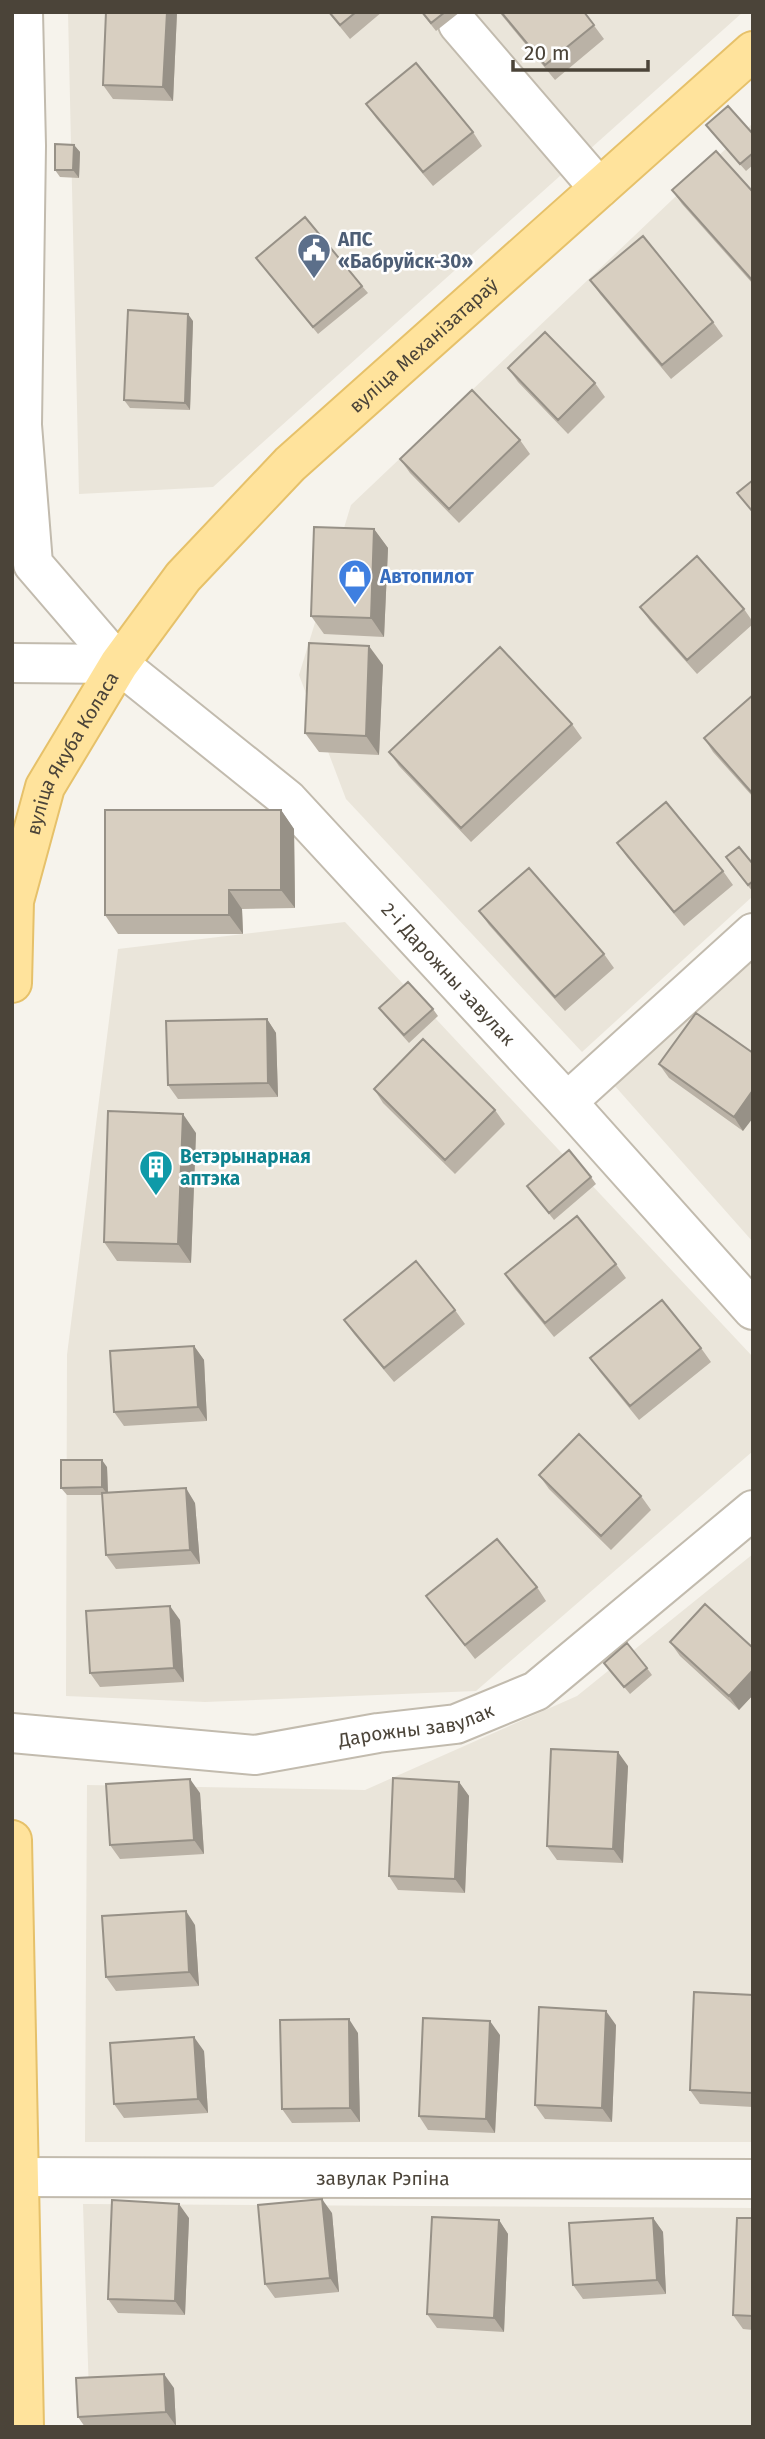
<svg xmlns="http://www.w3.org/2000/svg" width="765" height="2439" font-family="'Fira Sans',sans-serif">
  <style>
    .residential { fill: #eae5da }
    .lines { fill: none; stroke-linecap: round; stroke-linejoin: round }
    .minor-casing { stroke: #c2bbae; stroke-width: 42 }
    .major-casing { stroke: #e6c16a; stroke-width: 42 }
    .minor { stroke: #fff; stroke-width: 38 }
    .major { stroke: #ffe39c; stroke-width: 38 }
    .wall { fill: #bab2a6 }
    .shaded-wall { fill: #979187 }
    .building { fill: #d8cfc1; stroke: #979187; stroke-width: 2 }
    .labels { text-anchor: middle; stroke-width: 5; stroke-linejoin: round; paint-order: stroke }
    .service-label { font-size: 19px; font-weight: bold; fill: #4e5e75; stroke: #fff; text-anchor: start }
    .street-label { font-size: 19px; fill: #4b4439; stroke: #fff }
    .shop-label { font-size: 19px; font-weight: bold; fill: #366cbe; stroke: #fff; text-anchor: start }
    .culture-label { font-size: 19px; font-weight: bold; fill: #0d838f; stroke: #fff; text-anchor: start }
  </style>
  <rect width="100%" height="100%" fill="#f6f3ec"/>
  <path class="residential" d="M 68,12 L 743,12 L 213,487 L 79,494 Z
    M 753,123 L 753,896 L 582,1052 L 346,799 L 299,675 L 351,505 Z
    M 345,922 L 753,1357 L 753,1451 L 476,1691 L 205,1702 L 66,1696 L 67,1355 L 118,949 Z
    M 753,960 L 753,1242 L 614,1085 Z
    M 753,1554 L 753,2142 L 85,2142 L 87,1785 L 365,1790 L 577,1696 Z
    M 83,2204 L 753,2208 L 753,2427 L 90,2427 Z"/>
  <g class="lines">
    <g class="minor-casing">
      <g id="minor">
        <path id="s1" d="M 23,12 L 26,146 L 22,425 L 33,564 L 119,664 L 287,799 L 567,1102 L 753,1310"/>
        <path d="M 458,24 L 599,188"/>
        <path d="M 12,663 L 119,664"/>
        <path d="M 567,1102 L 753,933"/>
        <path id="s2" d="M 12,1733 L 255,1755 L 378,1733 L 456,1724 L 536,1691 L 753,1510"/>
        <path id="s3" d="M 12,2177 L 753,2179"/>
      </g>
    </g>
    <g class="major-casing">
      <g id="major">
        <path id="s4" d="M 12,983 L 14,901 L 45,787 L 119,664 L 183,577 L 290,464 L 753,51"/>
        <path d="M 12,1840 L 24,2427"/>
      </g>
    </g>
    <use href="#minor" class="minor"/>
    <use href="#major" class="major"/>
  </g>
  <path class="wall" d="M 177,12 L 173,101 L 113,99 L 103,85 Z
    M 328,12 L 382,12 L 350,39 Z
    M 421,12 L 460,12 L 436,31 Z
    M 499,12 L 584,12 L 604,39 L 555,80 Z
    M 366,104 L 473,132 L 482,146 L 433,186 L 376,118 Z
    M 706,125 L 753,134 L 753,165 L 746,171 L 712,133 Z
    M 74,145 L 80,152 L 79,178 L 60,177 L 55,170 Z
    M 672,190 L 753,192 L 753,284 L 682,204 Z
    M 256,258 L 362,286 L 368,293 L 318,334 Z
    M 590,280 L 713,322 L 723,336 L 671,379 L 600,294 Z
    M 193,321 L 190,410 L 130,408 L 124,400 Z
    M 508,368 L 595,383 L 605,397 L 568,434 L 518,382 Z
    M 520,440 L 530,454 L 459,523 L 410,473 L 400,459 Z
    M 374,529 L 388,548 L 384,637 L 324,634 L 311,616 Z
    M 640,607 L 744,609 L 753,622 L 753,624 L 697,674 L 650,621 Z
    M 383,665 L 379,755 L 319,752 L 305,733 Z
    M 753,695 L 753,797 L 713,752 L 704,738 Z
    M 572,724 L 582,738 L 471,842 L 399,766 L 389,752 Z
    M 281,810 L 294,829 L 295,908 L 242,909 L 243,934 L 118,934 L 105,915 Z
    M 617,843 L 723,871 L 733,885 L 684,926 L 627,857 Z
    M 726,857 L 753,864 L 753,892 L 731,865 Z
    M 479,911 L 604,954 L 614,968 L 565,1011 L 489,925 Z
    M 379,1008 L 433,1009 L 438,1016 L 409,1043 L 384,1015 Z
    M 267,1019 L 276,1033 L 278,1097 L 178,1099 L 168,1085 Z
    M 753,1053 L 743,1131 L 669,1078 L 659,1064 Z
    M 374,1089 L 495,1110 L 505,1124 L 455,1174 L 383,1103 Z
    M 196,1133 L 191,1263 L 117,1261 L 104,1242 Z
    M 591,1177 L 596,1184 L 554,1220 L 527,1186 Z
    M 616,1264 L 626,1278 L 554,1337 L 515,1289 L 505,1274 Z
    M 455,1310 L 465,1324 L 394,1382 L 354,1334 L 344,1320 Z
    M 194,1346 L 204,1360 L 207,1421 L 124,1426 L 114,1412 Z
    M 701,1348 L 711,1362 L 639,1420 L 600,1372 L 590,1358 Z
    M 107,1467 L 108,1493 L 195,1503 L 200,1564 L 116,1569 L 106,1555 L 102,1495 L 67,1495 L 61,1488 Z
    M 539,1475 L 641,1496 L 651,1510 L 611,1550 L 549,1489 Z
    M 537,1587 L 546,1601 L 475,1659 L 426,1596 Z
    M 180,1620 L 184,1682 L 100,1687 L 90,1673 Z
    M 670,1642 L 753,1648 L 753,1695 L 739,1710 L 680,1656 Z
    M 604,1663 L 647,1668 L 652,1675 L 630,1694 Z
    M 628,1766 L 623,1863 L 557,1860 L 547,1846 Z
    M 459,1782 L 469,1796 L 465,1893 L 398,1890 L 389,1876 Z
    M 200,1793 L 204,1854 L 120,1859 L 110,1845 Z
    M 195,1925 L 199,1986 L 116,1991 L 106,1977 Z
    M 753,1995 L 753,2107 L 700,2104 L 690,2090 Z
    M 616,2025 L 612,2122 L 545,2119 L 535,2105 Z
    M 358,2033 L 360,2122 L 292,2123 L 282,2109 Z
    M 500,2035 L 495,2133 L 428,2130 L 419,2116 Z
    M 204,2051 L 208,2113 L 124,2118 L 114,2104 Z
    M 332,2213 L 339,2292 L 275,2298 L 265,2284 Z
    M 189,2218 L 185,2315 L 118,2313 L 108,2299 Z
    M 653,2218 L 663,2232 L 666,2294 L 583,2299 L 573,2285 Z
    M 753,2218 L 753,2330 L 743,2329 L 733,2315 Z
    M 499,2220 L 508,2234 L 504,2332 L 437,2328 L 427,2314 Z
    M 174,2388 L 176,2426 L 85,2427 L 78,2417 Z"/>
  <path class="shaded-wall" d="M 167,12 L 177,12 L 173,101 L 163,87 Z
    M 74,145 L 80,152 L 79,178 L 73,170 Z
    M 188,314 L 193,321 L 190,410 L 185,403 Z
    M 374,529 L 388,548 L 384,637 L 371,618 Z
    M 369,646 L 383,665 L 379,755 L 366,736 Z
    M 281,810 L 294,829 L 295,908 L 281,890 Z
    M 229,890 L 242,909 L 243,934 L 229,915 Z
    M 267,1019 L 276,1033 L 278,1097 L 268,1083 Z
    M 753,1090 L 753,1118 L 743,1131 L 734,1117 Z
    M 183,1114 L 196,1133 L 191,1263 L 178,1244 Z
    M 194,1346 L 204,1360 L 207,1421 L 198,1407 Z
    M 102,1460 L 107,1467 L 108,1495 L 102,1487 Z
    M 186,1488 L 195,1503 L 200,1564 L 190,1550 Z
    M 170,1606 L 180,1620 L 184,1682 L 174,1668 Z
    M 753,1670 L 753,1695 L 739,1710 L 729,1696 Z
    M 618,1752 L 628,1766 L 623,1863 L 613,1849 Z
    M 190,1779 L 200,1793 L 204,1854 L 194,1840 Z
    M 459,1782 L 469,1796 L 465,1893 L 455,1879 Z
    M 186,1911 L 195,1925 L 199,1986 L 189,1972 Z
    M 606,2011 L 616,2025 L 612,2122 L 602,2108 Z
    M 349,2019 L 358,2033 L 360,2122 L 350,2108 Z
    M 490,2021 L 500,2035 L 495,2133 L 486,2119 Z
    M 194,2037 L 204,2051 L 208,2113 L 198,2099 Z
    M 322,2199 L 332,2213 L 339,2292 L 330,2278 Z
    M 179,2204 L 189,2218 L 185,2315 L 175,2301 Z
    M 653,2218 L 663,2232 L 666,2294 L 657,2280 Z
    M 499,2220 L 508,2234 L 504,2332 L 494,2318 Z
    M 164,2374 L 174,2388 L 176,2426 L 166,2412 Z"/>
  <path class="building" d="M 106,12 L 167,12 L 163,87 L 103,85 Z
    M 329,12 L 356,12 L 340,25 Z
    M 422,12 L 445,12 L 431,23 Z
    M 501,12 L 584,12 L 594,25 L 545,65 Z
    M 416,63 L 473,132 L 423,172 L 366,104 Z
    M 728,106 L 753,134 L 753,153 L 740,164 L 706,125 Z
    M 55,144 L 74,145 L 73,170 L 55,170 Z
    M 716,151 L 753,192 L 753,281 L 672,190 Z
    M 305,217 L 362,286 L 313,327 L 256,258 Z
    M 643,236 L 713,322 L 662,365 L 590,280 Z
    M 128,310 L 188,314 L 185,403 L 124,400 Z
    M 545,332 L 595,383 L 558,420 L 508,368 Z
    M 472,390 L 520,440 L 449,509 L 400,459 Z
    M 753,480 L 753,512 L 737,493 Z
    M 314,527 L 374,529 L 371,618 L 311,616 Z
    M 697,556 L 744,609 L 687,660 L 640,607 Z
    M 309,643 L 369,646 L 366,736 L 305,733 Z
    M 500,647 L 572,724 L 461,828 L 389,752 Z
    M 753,695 L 753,794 L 704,738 Z
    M 666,802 L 723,871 L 674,912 L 617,843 Z
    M 105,810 L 281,810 L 281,890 L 229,890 L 229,915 L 105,915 Z
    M 739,847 L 753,864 L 753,881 L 748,885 L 726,857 Z
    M 529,868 L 604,954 L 555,997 L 479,911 Z
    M 408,982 L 433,1009 L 404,1035 L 379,1008 Z
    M 696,1013 L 753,1053 L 753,1090 L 734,1117 L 659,1064 Z
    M 267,1019 L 268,1083 L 168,1085 L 166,1021 Z
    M 423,1039 L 495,1110 L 445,1160 L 374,1089 Z
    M 108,1111 L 183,1114 L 178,1244 L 104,1242 Z
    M 569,1150 L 591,1177 L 549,1213 L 527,1186 Z
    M 577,1216 L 616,1264 L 545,1323 L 505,1274 Z
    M 416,1261 L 455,1310 L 384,1368 L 344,1320 Z
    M 662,1300 L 701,1348 L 630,1406 L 590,1358 Z
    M 194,1346 L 198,1407 L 114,1412 L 110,1351 Z
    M 579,1434 L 641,1496 L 601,1536 L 539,1475 Z
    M 61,1460 L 102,1460 L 102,1487 L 61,1488 Z
    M 186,1488 L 190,1550 L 106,1555 L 102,1493 Z
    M 497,1539 L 537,1587 L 465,1645 L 426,1596 Z
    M 705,1604 L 753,1648 L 753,1670 L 729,1696 L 670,1642 Z
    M 170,1606 L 174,1668 L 90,1673 L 86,1611 Z
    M 627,1643 L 647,1668 L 624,1687 L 604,1663 Z
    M 551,1749 L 618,1752 L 613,1849 L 547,1846 Z
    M 393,1778 L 459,1782 L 455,1879 L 389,1876 Z
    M 190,1779 L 194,1840 L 110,1845 L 106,1784 Z
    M 186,1911 L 189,1972 L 106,1977 L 102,1916 Z
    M 694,1992 L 753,1995 L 753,2093 L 690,2090 Z
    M 539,2007 L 606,2011 L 602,2108 L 535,2105 Z
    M 423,2018 L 490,2021 L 486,2119 L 419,2116 Z
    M 349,2019 L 350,2108 L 282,2109 L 280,2020 Z
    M 194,2037 L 198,2099 L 114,2104 L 110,2043 Z
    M 322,2199 L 330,2278 L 265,2284 L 258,2205 Z
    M 112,2200 L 179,2204 L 175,2301 L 108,2299 Z
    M 432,2217 L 499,2220 L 494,2318 L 427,2314 Z
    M 653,2218 L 657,2280 L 573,2285 L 569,2223 Z
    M 737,2218 L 753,2218 L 753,2316 L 733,2315 Z
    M 164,2374 L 166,2412 L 78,2417 L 76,2378 Z"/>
  <defs>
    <g id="civic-pin" transform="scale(1.75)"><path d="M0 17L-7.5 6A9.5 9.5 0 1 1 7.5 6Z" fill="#5c6f8a" stroke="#fff"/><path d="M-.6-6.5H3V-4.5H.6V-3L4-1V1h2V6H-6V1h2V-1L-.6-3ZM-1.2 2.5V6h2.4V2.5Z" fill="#fff"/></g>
    <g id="shop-pin" transform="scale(1.75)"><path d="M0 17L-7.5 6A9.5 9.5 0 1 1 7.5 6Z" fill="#3f7fe0" stroke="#fff"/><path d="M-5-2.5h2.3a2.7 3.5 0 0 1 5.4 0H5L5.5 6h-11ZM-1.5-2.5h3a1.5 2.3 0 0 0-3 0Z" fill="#fff"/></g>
    <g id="building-pin" transform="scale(1.75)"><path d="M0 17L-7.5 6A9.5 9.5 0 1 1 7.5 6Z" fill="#0f9aa8" stroke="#fff"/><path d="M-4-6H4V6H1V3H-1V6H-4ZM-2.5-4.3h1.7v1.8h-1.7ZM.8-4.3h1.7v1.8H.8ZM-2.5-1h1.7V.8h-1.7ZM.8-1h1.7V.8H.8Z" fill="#fff"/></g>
  </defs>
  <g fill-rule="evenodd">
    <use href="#civic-pin" x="314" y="250"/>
    <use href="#shop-pin" x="355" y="576"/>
    <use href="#building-pin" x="156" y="1167"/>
  </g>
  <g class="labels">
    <g class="service-label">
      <text x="338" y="246">АПС<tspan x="338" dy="22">«Бабруйск-30»</tspan></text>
    </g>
    <g class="street-label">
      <text dy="7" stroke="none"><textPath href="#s4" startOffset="786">вуліца Механізатараў</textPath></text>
      <text dy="7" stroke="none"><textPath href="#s4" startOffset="242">вуліца Якуба Коласа</textPath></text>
      <text dy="7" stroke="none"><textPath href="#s1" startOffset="1138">2-і Дарожны завулак</textPath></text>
      <text dy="7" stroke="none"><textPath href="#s2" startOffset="408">Дарожны завулак</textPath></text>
      <text dy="7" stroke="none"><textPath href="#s3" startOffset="371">завулак Рэпіна</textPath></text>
    </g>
    <g class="shop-label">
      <text x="380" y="583">Автопилот</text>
    </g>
    <g class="culture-label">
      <text x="180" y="1163">Ветэрынарная<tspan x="180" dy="22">аптэка</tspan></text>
    </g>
  </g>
  <rect width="765" height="2439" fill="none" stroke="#4b4439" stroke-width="28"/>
  <path d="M513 60v10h135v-10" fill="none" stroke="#4b4439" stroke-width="3.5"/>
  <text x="524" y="60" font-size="21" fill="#4b4439" stroke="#ffffff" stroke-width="5" paint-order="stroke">20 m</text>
</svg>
